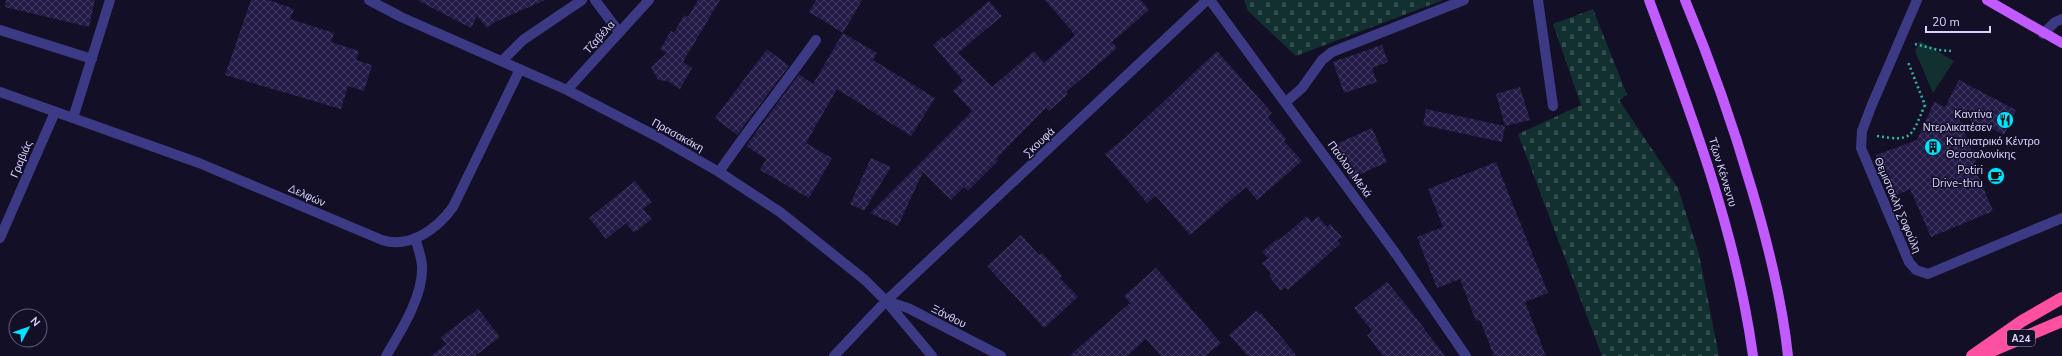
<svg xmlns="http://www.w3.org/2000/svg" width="2062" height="356" font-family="'Nunito Sans',sans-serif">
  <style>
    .cemetery { fill: url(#cemetery-stones) }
    .park { fill: #12302f }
    .building { fill: url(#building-cross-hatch) }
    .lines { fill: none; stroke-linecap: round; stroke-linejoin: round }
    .path { stroke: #2fb8b0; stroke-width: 2.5; stroke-dasharray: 2 3; stroke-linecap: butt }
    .minor { stroke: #3d3a85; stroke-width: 10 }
    .major { stroke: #c25bff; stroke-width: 10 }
    .highway { stroke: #ff4fa3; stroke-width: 12 }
    .labels { text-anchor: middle; stroke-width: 3; stroke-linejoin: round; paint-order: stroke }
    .shield { fill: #130f26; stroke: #9e99be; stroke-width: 1 }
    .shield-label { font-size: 10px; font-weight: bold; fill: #d9d4ff }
    .street-label { font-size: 11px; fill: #d9d4ff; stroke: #130f26 }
    .poi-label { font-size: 11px; fill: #d9d4ff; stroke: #130f26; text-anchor: end }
  </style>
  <defs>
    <pattern id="cemetery-stones" width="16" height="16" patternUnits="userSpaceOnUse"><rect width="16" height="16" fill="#12302f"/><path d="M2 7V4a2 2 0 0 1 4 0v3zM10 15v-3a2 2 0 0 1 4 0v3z" fill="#344d4e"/></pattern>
    <pattern id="building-cross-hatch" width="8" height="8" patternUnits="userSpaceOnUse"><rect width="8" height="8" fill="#241b47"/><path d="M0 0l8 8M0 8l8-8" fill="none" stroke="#433b63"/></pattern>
  </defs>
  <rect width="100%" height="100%" fill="#130f26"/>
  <path class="cemetery" d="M 1244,0 L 1443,0 L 1296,56 L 1248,11 Z
    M 1593,9 L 1627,95 L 1619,100 L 1678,188 L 1699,254 L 1719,356 L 1602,356 L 1518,134 L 1581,105 L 1553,24 Z"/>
  <path class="park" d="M 1920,41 L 1954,61 L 1933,93 L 1915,51 Z"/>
  <path class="building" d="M 6,0 L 95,0 L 89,27 L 5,7 Z
    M 251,0 L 269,0 L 294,9 L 290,19 L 334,33 L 331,42 L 359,51 L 356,60 L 372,65 L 364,91 L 348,86 L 341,109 L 225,75 Z
    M 417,0 L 545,0 L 495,22 L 487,28 L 477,16 L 471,28 Z
    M 698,0 L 720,0 L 683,62 L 692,68 L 680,89 L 667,81 L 658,80 L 651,67 L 667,53 L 660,49 L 671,31 L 674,33 L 684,15 L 688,17 Z
    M 816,0 L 862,0 L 843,33 L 809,12 Z
    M 1045,0 L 1141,0 L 1149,10 L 1112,42 L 1117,48 L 1066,92 L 1068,94 L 1049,111 L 1046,108 L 996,159 L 998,161 L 968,191 L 964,187 L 951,200 L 923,172 L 898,226 L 870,213 L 972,111 L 953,91 L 963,81 L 933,45 L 942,37 L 944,39 L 989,1 L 1002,16 L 958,53 L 992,87 L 1034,51 L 1044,63 L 1075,35 Z
    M 843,33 L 877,53 L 873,60 L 935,98 L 911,136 L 837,89 L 806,143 L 832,158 L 809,198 L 760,170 L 766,159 L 746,146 L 799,74 L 813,84 Z
    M 1382,45 L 1388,62 L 1372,68 L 1377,82 L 1344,93 L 1333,62 Z
    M 767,49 L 789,66 L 737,135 L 715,118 Z
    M 1217,51 L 1272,113 L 1268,117 L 1286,139 L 1284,141 L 1302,161 L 1257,200 L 1246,187 L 1190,235 L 1156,196 L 1147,203 L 1105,154 L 1127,136 Z
    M 1959,80 L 2016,110 L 2004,135 L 1991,128 L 1990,131 L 1957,113 L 1976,162 L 1973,163 L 1993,211 L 1931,237 L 1910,189 L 1892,197 L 1876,155 L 1917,140 L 1934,102 L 1945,107 Z
    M 1520,87 L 1530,120 L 1505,126 L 1496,94 Z
    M 1426,109 L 1505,126 L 1502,142 L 1423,125 Z
    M 1372,128 L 1387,162 L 1350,179 L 1334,145 Z
    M 871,158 L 891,167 L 864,211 L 850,204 Z
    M 1496,162 L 1548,293 L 1525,302 L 1546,356 L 1494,356 L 1480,320 L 1476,321 L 1460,279 L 1437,288 L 1417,237 L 1443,227 L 1428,189 Z
    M 635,181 L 652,202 L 643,209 L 652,219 L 634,233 L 626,223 L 606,239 L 589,218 Z
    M 1307,216 L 1312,222 L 1318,216 L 1327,227 L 1330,224 L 1342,237 L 1337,241 L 1340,244 L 1288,290 L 1285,287 L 1281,291 L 1269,276 L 1271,274 L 1262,263 L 1268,258 L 1262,252 L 1277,239 L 1278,241 Z
    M 1021,235 L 1039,255 L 1042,253 L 1056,268 L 1062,276 L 1060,278 L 1078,297 L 1044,328 L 987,266 Z
    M 1156,268 L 1221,343 L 1205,356 L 1161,356 L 1146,339 L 1127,356 L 1069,356 L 1130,303 L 1124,296 Z
    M 1387,282 L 1407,306 L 1445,356 L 1383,356 L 1367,335 L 1372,331 L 1354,308 Z
    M 478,309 L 500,337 L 475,356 L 431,356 L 446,344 L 441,337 Z
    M 1256,311 L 1259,314 L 1261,313 L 1297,356 L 1248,356 L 1229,335 Z"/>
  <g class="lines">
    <path class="path" d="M 1915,44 L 1938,50 L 1951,51
      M 1877,136 C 1913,142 1911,137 1925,105 L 1908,62"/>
    <path class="minor" d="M 369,0 L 401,17 L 567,90 L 656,136 L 719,172 L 780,212 L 865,280 L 886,301 L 932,356
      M 595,0 L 619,32
      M 1210,0 L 1396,254 L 1466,356
      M 1538,0 L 1553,106
      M 1917,0 L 1871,107 L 1862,131 L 1861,148 L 1909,262 L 1916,270 L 1928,274 L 2062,218
      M 0,30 L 92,59
      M 2043,34 L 2055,22 L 2062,19
      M 502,61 L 523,40 L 582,0
      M 567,90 L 649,0
      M 0,92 L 199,163 L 382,240 C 410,249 437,229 453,207 L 520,69
      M 1286,102 L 1302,88 L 1322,60 L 1332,52 L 1464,0
      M 73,118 L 110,0
      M 719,172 C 750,127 784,85 816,40
      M 0,238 L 55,112
      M 886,301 L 908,308 L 1001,356
      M 386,356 C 401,331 424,295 422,265 C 421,256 418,247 415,238
      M 834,356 L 886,301 L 1207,0"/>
    <path class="major" d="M 1649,0 C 1692,116 1736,232 1753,356
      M 1685,0 C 1711,62 1733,125 1752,190 C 1768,244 1782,299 1788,356
      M 1987,0 L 2062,43"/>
    <path class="highway" d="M 1972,356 L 2022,321 L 2062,298
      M 1980,356 L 2062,321"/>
  </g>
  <defs>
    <g id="restaurant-disc" transform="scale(0.9)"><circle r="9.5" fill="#00e5ff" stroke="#130f26"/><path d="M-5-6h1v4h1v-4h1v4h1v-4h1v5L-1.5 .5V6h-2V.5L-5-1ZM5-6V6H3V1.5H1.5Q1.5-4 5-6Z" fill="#111"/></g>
    <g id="building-disc" transform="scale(0.9)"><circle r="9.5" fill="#00e5ff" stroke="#130f26"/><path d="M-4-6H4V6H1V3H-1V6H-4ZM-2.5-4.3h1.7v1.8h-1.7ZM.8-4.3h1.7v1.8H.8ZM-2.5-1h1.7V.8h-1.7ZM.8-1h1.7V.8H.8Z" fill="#111"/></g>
    <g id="cafe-disc" transform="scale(0.9)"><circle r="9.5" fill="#00e5ff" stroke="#130f26"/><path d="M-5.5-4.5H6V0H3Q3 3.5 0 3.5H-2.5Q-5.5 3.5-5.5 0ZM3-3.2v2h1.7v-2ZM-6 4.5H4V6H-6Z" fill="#111"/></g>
  </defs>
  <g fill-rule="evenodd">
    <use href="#restaurant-disc" x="2005" y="120"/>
    <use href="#building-disc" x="1933" y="147"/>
    <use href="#cafe-disc" x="1996" y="176"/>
  </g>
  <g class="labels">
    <rect class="shield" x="2007" y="330" width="28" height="16" rx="3"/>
    <g class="shield-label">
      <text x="2021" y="342">Α24</text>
    </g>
    <g class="street-label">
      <text transform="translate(599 37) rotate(-48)" y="4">Τζαβέλα</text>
      <text transform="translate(678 135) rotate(29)" y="4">Πρασακάκη</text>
      <text transform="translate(1039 142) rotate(-43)" y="4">Σκουφά</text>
      <text transform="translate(21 159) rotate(-67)" y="4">Γραβιάς</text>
      <text transform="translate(1350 169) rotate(54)" y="4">Παύλου Μελά</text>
      <text transform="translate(1723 172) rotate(73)" y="4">Τζων Κέννεντυ</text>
      <text transform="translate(307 195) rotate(24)" y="4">Δελφών</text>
      <text transform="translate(1898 205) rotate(67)" y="4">Θεμιστοκλή Σοφούλη</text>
      <text transform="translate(949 316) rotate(27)" y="4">Ξάνθου</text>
    </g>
    <g class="poi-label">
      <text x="1992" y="118">Καντίνα<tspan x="1992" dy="13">Ντερλικατέσεν</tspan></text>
      <text x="1946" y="145" text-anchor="start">Κτηνιατρικό Κέντρο<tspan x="1946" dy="13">Θεσσαλονίκης</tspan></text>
      <text x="1983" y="174">Potiri<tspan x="1983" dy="13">Drive-thru</tspan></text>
    </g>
  </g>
  <g transform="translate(28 328) rotate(49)"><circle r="19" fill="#130f26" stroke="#625e7d"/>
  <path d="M0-3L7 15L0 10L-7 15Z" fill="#00e5ff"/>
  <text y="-6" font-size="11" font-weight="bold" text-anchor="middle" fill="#d9d4ff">N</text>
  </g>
  <path d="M1926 26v6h64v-6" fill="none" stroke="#d9d4ff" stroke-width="2"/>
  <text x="1932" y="26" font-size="12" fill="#d9d4ff" stroke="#130f26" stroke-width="3" paint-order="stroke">20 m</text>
</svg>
